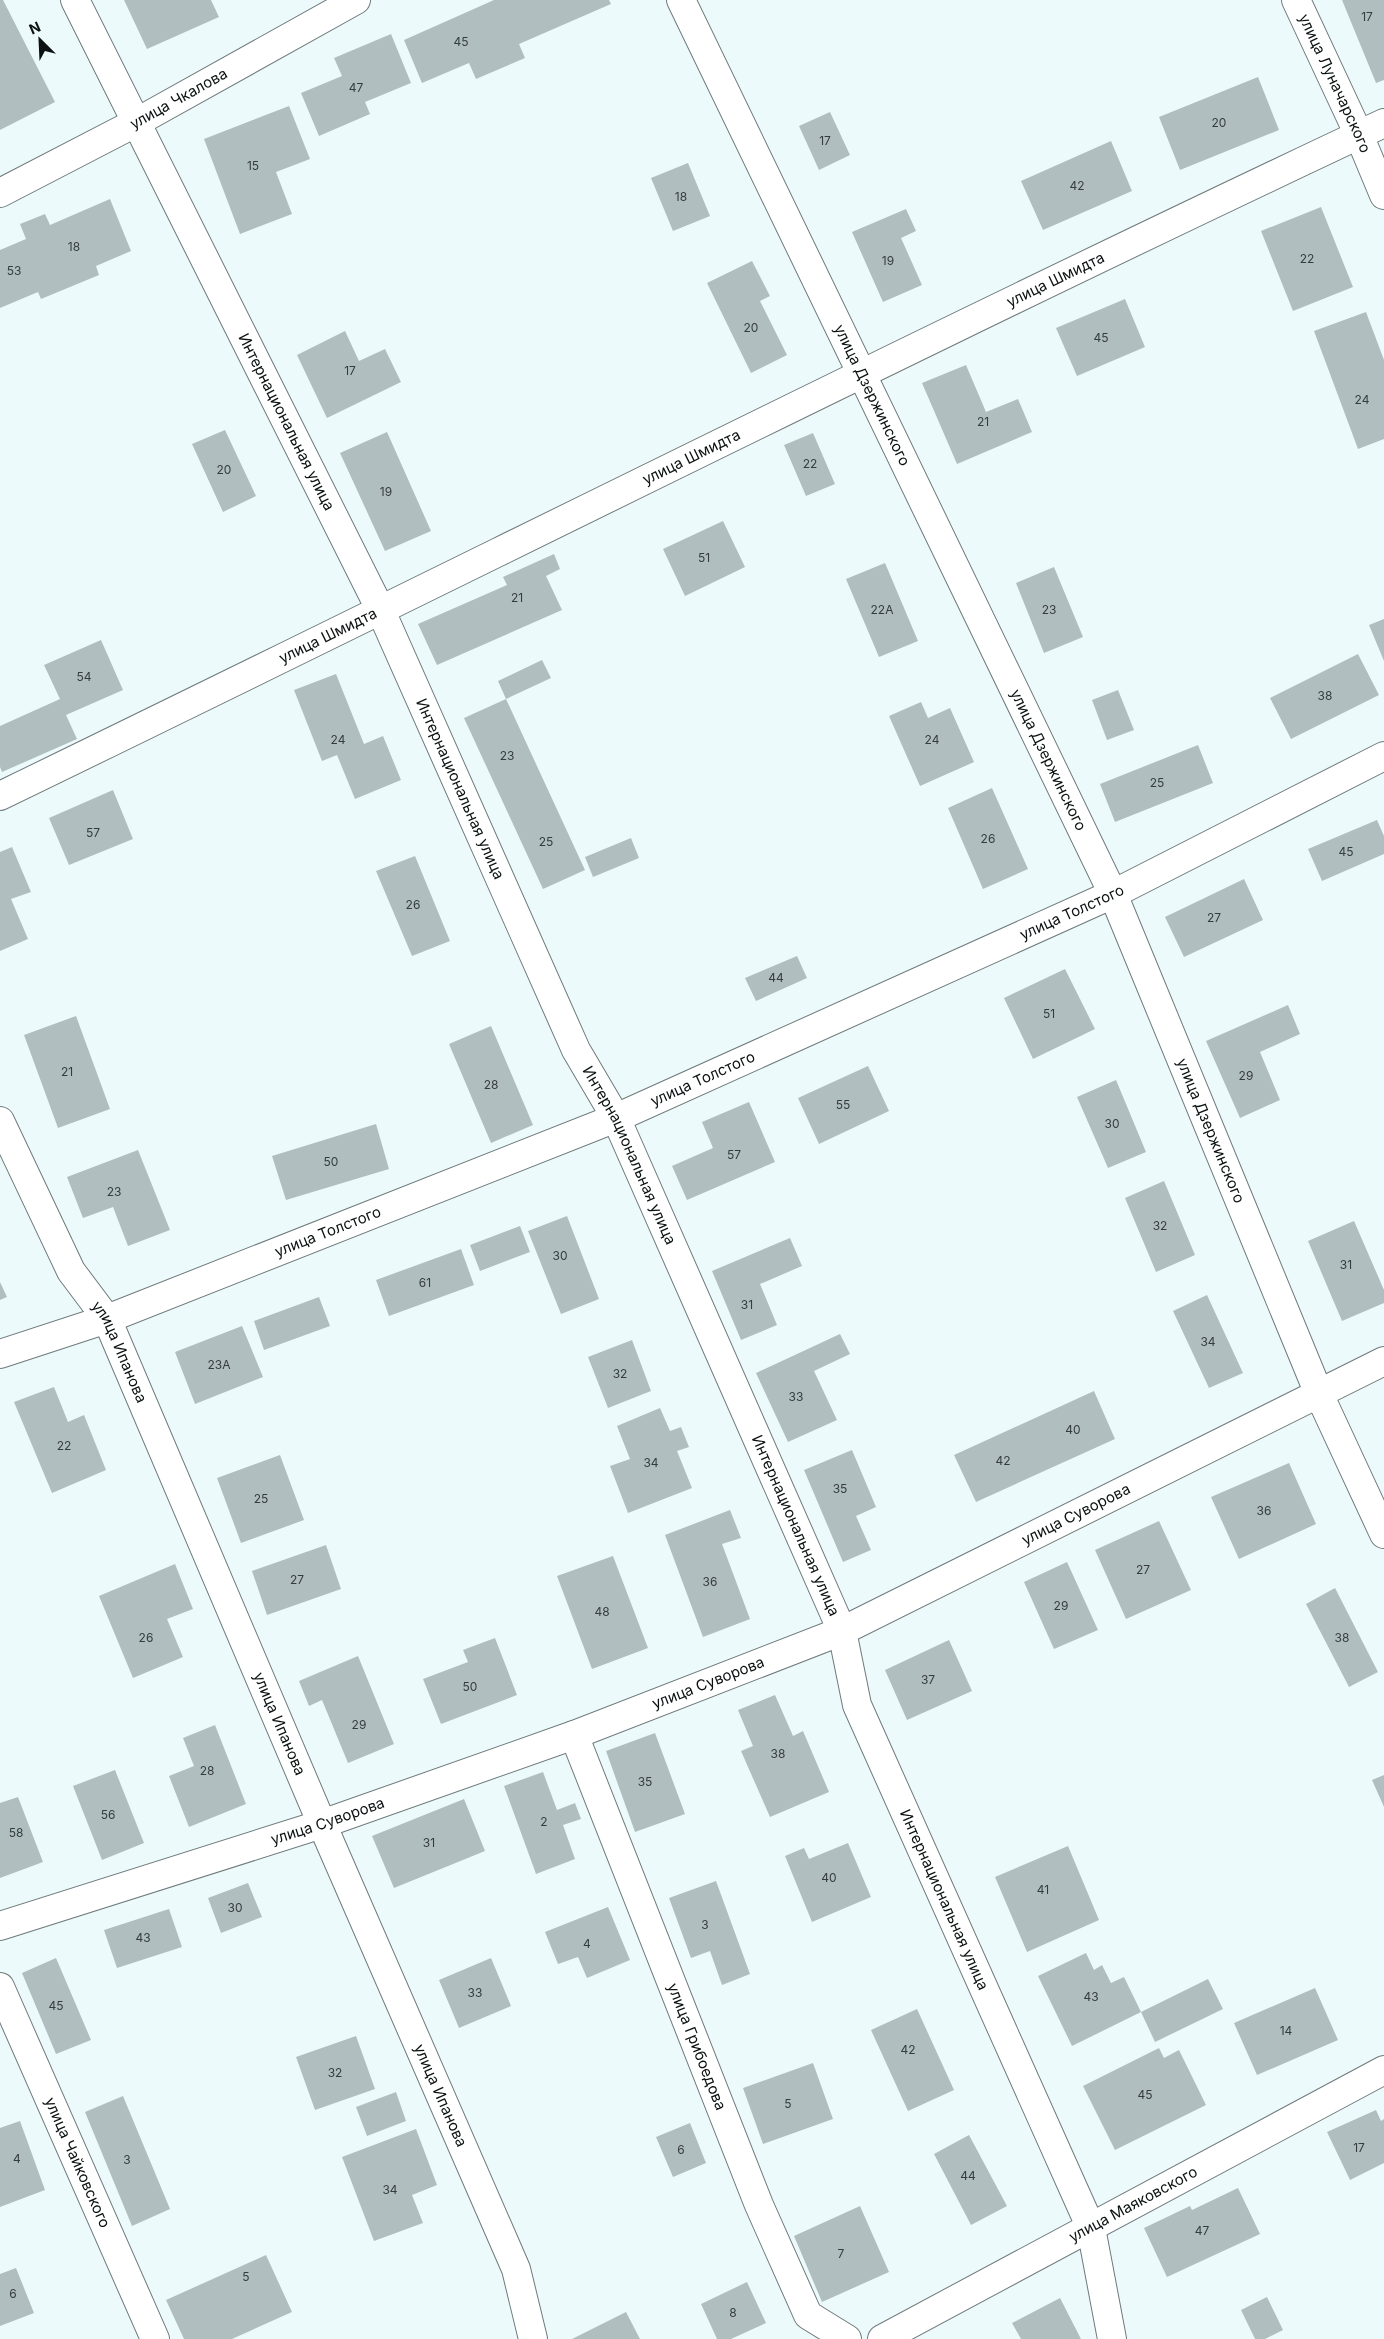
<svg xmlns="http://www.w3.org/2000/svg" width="1384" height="2339" font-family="Inter,sans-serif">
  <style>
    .building { fill: #b1bec0 }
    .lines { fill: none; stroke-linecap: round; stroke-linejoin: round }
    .minor-casing { stroke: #6e7a7b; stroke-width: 30 }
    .minor { stroke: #fff; stroke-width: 28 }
    .labels { text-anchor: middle; stroke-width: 5; stroke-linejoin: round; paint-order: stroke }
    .number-label { font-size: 12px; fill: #353c3e }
    .street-label { font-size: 15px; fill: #0c1112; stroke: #edfafc }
  </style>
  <rect width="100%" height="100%" fill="#edfafc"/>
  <path class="building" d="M 0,0 L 3,0 L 55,102 L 0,130 Z
    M 124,0 L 211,0 L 219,17 L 147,49 Z
    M 494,0 L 609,0 L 611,4 L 519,44 L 525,58 L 476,79 L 469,63 L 422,83 L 404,40 Z
    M 1342,0 L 1384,0 L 1384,80 L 1376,83 Z
    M 391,34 L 411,83 L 365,102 L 370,114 L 319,136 L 301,93 L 342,76 L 334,58 Z
    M 1258,77 L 1279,130 L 1180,170 L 1159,117 Z
    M 289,106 L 310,159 L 276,172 L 292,214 L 240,234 L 204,139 Z
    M 830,112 L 850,155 L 819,170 L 799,126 Z
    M 1111,141 L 1132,191 L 1043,230 L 1021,181 Z
    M 688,163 L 710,216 L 673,231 L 651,178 Z
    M 110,199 L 131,251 L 96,266 L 99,275 L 41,299 L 38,292 L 0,308 L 0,250 L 26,239 L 20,224 L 45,214 L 50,225 Z
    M 1321,207 L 1353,287 L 1293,311 L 1261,231 Z
    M 906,209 L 916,231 L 901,238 L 922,285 L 883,302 L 852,232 Z
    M 752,261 L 770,296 L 760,301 L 787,355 L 751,373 L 707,283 Z
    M 1125,299 L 1145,347 L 1077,376 L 1056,328 Z
    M 1366,312 L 1384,360 L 1384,439 L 1358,449 L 1314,331 Z
    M 345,331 L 359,361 L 385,349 L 401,382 L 327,418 L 297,355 Z
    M 966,365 L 986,412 L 1018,399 L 1032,432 L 957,464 L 922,383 Z
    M 225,430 L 256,496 L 223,512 L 192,444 Z
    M 387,432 L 431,531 L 385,551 L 340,453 Z
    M 813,433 L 835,484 L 806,496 L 784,445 Z
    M 723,521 L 745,567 L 685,596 L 663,549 Z
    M 554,554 L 560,569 L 546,576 L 562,610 L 437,665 L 418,624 L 507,585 L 503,577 Z
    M 885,563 L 918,641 L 879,657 L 846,579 Z
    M 1054,567 L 1083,637 L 1044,653 L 1016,583 Z
    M 1384,619 L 1384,661 L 1369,625 Z
    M 101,640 L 123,690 L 66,715 L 77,739 L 2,772 L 0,767 L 0,726 L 60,699 L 44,665 Z
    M 1358,654 L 1379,695 L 1291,739 L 1270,698 Z
    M 542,660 L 551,678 L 506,699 L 498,681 Z
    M 336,674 L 364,744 L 383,736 L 401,780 L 355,799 L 337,755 L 322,761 L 294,690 Z
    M 1118,690 L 1134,730 L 1107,740 L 1092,700 Z
    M 506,699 L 585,870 L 543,889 L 464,718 Z
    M 921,702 L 928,718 L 950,708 L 974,762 L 920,786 L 889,716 Z
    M 1198,745 L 1213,783 L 1115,822 L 1100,784 Z
    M 992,788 L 1028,869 L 983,889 L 948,808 Z
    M 113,790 L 133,839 L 69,865 L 49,818 Z
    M 1377,820 L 1384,836 L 1384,854 L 1322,881 L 1308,849 Z
    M 631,838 L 639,858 L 593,877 L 585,857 Z
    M 12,847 L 31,892 L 11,899 L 28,939 L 0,951 L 0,852 Z
    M 415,856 L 450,941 L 412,956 L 376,871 Z
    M 1244,879 L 1263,920 L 1184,957 L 1165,917 Z
    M 797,956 L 807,978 L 756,1001 L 745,978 Z
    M 1065,969 L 1095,1029 L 1033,1059 L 1004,998 Z
    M 1288,1005 L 1300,1034 L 1260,1052 L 1280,1100 L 1240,1118 L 1206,1041 Z
    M 76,1016 L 110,1109 L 58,1128 L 24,1035 Z
    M 491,1026 L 533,1125 L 491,1143 L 449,1044 Z
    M 868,1066 L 889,1111 L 819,1144 L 798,1098 Z
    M 1116,1080 L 1146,1152 L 1108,1168 L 1077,1097 Z
    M 749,1102 L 775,1162 L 687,1200 L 672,1166 L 713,1148 L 702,1122 Z
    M 376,1124 L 389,1169 L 286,1200 L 272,1156 Z
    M 138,1150 L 170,1230 L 128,1246 L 113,1207 L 83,1218 L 67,1177 Z
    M 1164,1181 L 1195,1255 L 1156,1272 L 1125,1198 Z
    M 567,1216 L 599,1299 L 561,1314 L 528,1231 Z
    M 1354,1221 L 1384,1290 L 1384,1303 L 1342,1321 L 1308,1241 Z
    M 520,1226 L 530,1252 L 480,1271 L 470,1245 Z
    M 790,1238 L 802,1266 L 760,1284 L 777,1325 L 741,1340 L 712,1271 Z
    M 461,1249 L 474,1285 L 389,1316 L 376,1280 Z
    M 0,1282 L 7,1297 L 0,1300 Z
    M 1207,1295 L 1243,1373 L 1209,1388 L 1173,1311 Z
    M 319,1297 L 330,1326 L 264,1350 L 254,1321 Z
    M 242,1326 L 263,1377 L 195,1404 L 175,1352 Z
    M 840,1334 L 850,1354 L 814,1371 L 837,1420 L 788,1442 L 756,1373 Z
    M 632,1340 L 651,1391 L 608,1408 L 588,1357 Z
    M 54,1387 L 68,1422 L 84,1415 L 106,1470 L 52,1493 L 14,1402 Z
    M 1094,1391 L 1115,1439 L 976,1502 L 954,1455 Z
    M 660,1408 L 670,1431 L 681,1427 L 689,1447 L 677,1451 L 692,1488 L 628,1513 L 610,1466 L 630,1459 L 617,1426 Z
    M 852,1450 L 876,1507 L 856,1516 L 871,1550 L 843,1562 L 804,1470 Z
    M 280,1455 L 304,1520 L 241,1543 L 217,1478 Z
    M 1289,1463 L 1316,1524 L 1239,1559 L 1211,1497 Z
    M 730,1510 L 741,1538 L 722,1544 L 750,1619 L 703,1637 L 665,1535 Z
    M 1159,1521 L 1191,1590 L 1126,1619 L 1095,1550 Z
    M 326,1545 L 341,1589 L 267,1615 L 252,1571 Z
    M 613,1556 L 648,1648 L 592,1669 L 557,1576 Z
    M 1067,1562 L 1098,1630 L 1054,1649 L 1024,1582 Z
    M 175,1564 L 193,1609 L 167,1619 L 183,1657 L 133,1678 L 99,1596 Z
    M 1335,1588 L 1378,1672 L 1349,1687 L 1306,1604 Z
    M 495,1638 L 517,1695 L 441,1724 L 423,1679 L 468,1662 L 463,1650 Z
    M 949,1640 L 972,1691 L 907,1720 L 885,1670 Z
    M 358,1656 L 394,1744 L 348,1763 L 322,1700 L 309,1706 L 299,1681 Z
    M 775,1695 L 793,1736 L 803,1731 L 829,1792 L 770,1817 L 741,1751 L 753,1746 L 738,1710 Z
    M 215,1725 L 246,1804 L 189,1827 L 169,1776 L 194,1766 L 183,1738 Z
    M 655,1733 L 685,1814 L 635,1832 L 606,1751 Z
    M 115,1770 L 144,1843 L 102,1860 L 73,1786 Z
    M 543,1772 L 557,1810 L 575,1803 L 581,1819 L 563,1825 L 575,1859 L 536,1874 L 504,1786 Z
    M 1384,1775 L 1384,1807 L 1372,1780 Z
    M 18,1797 L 43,1862 L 0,1878 L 0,1803 Z
    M 464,1799 L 485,1851 L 394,1888 L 372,1836 Z
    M 848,1843 L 871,1897 L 812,1922 L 785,1856 L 804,1848 L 809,1859 Z
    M 1068,1846 L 1099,1920 L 1027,1952 L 995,1877 Z
    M 716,1881 L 750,1974 L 722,1985 L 710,1951 L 691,1958 L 669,1898 Z
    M 248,1883 L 262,1917 L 221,1933 L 208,1898 Z
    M 608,1907 L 630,1960 L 587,1978 L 578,1957 L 558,1964 L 545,1932 Z
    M 169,1909 L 182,1947 L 117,1968 L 104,1930 Z
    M 1086,1953 L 1094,1970 L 1102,1965 L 1111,1983 L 1124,1977 L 1141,2012 L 1072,2046 L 1038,1976 Z
    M 56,1958 L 91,2040 L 56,2054 L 22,1973 Z
    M 491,1958 L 511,2006 L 459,2028 L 439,1980 Z
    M 1208,1979 L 1223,2009 L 1155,2042 L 1141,2012 Z
    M 1315,1988 L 1338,2040 L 1257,2075 L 1234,2023 Z
    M 917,2009 L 954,2090 L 908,2111 L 871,2030 Z
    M 356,2036 L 375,2089 L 315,2110 L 296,2057 Z
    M 1159,2048 L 1164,2058 L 1179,2050 L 1206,2105 L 1115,2150 L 1083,2086 Z
    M 813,2063 L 833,2119 L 763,2144 L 743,2088 Z
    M 396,2092 L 406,2121 L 367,2136 L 356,2107 Z
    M 123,2096 L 170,2209 L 132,2226 L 85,2112 Z
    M 1376,2110 L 1381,2121 L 1384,2119 L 1384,2163 L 1350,2180 L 1327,2132 Z
    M 20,2121 L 45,2190 L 0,2207 L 0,2128 Z
    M 690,2123 L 706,2163 L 673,2177 L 656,2137 Z
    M 416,2129 L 437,2185 L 412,2195 L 423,2223 L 374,2241 L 342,2157 Z
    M 969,2135 L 1007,2206 L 971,2225 L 934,2154 Z
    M 1238,2188 L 1260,2234 L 1167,2277 L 1144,2228 L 1190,2206 L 1192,2210 Z
    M 860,2206 L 889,2272 L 822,2302 L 794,2236 Z
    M 266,2255 L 292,2312 L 232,2339 L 184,2339 L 166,2300 Z
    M 16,2268 L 34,2313 L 0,2326 L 0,2274 Z
    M 747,2282 L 766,2323 L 731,2339 L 717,2339 L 701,2304 Z
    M 1267,2297 L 1283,2330 L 1265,2339 L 1255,2339 L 1241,2310 Z
    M 1060,2298 L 1081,2339 L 1021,2339 L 1012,2323 Z
    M 626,2312 L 640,2339 L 572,2339 Z"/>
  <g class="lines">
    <g class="minor-casing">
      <g id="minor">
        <path id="s1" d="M 75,0 L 381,611 L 576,1050 L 616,1118 L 842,1631 L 857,1705 L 1091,2228 L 1112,2339"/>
        <path id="s2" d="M 681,0 L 1113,894 L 1319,1394 L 1384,1534"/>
        <path id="s3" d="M 1296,0 L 1359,135 L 1384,195"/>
        <path id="s4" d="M 0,193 L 137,122 L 356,0"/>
        <path id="s5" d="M 0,796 C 462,572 920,341 1384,123"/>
        <path id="s6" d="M 0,1121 L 71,1271 L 107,1319 L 322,1824 L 516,2269 L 533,2339"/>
        <path id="s7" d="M 0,1354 L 107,1319 L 616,1118 L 1113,894 L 1384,756"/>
        <path id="s8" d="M 574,1735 L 759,2205 L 808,2315 L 847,2339"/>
        <path id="s9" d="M 0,1926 L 322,1824 L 574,1735 L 842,1631 L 1384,1361"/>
        <path id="s10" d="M 0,1987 L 155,2339"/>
        <path id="s11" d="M 882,2339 L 1384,2070"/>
      </g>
    </g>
    <use href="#minor" class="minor"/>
  </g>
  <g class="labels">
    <g class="number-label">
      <text x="1367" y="21">17</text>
      <text x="461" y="46">45</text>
      <text x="356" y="92">47</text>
      <text x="1219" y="127">20</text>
      <text x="825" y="145">17</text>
      <text x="253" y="170">15</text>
      <text x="1077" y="190">42</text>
      <text x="681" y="201">18</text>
      <text x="74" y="251">18</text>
      <text x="1307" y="263">22</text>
      <text x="888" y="265">19</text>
      <text x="14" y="275">53</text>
      <text x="751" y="332">20</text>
      <text x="1101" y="342">45</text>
      <text x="350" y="375">17</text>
      <text x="1362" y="404">24</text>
      <text x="983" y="426">21</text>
      <text x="810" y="468">22</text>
      <text x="224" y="474">20</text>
      <text x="386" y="496">19</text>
      <text x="704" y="562">51</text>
      <text x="517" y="602">21</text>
      <text x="882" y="614">22А</text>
      <text x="1049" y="614">23</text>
      <text x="84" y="681">54</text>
      <text x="1325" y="700">38</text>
      <text x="338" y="744">24</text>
      <text x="932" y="744">24</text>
      <text x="507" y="760">23</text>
      <text x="1157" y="787">25</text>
      <text x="93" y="837">57</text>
      <text x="988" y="843">26</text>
      <text x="546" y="846">25</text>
      <text x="1346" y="856">45</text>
      <text x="413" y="909">26</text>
      <text x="1214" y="922">27</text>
      <text x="776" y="982">44</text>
      <text x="1049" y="1018">51</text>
      <text x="67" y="1076">21</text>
      <text x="1246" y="1080">29</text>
      <text x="491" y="1089">28</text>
      <text x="843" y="1109">55</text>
      <text x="1112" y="1128">30</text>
      <text x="734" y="1159">57</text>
      <text x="331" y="1166">50</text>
      <text x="114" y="1196">23</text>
      <text x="1160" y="1230">32</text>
      <text x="560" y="1260">30</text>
      <text x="1346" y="1269">31</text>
      <text x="425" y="1287">61</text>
      <text x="747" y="1309">31</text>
      <text x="1208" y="1346">34</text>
      <text x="219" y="1369">23А</text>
      <text x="620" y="1378">32</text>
      <text x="796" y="1401">33</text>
      <text x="1073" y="1434">40</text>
      <text x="64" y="1450">22</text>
      <text x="1003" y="1465">42</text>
      <text x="651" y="1467">34</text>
      <text x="840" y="1493">35</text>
      <text x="261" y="1503">25</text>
      <text x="1264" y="1515">36</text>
      <text x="1143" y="1574">27</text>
      <text x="297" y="1584">27</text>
      <text x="710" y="1586">36</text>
      <text x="1061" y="1610">29</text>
      <text x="602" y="1616">48</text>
      <text x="146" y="1642">26</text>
      <text x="1342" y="1642">38</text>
      <text x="928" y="1684">37</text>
      <text x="470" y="1691">50</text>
      <text x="359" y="1729">29</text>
      <text x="778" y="1758">38</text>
      <text x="207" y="1775">28</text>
      <text x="645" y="1786">35</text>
      <text x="108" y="1819">56</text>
      <text x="544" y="1826">2</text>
      <text x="16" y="1837">58</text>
      <text x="429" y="1847">31</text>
      <text x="829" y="1882">40</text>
      <text x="1043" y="1894">41</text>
      <text x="235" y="1912">30</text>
      <text x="705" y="1929">3</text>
      <text x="143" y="1942">43</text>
      <text x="587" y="1948">4</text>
      <text x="475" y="1997">33</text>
      <text x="1091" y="2001">43</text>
      <text x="56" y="2010">45</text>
      <text x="1286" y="2035">14</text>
      <text x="908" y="2054">42</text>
      <text x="335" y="2077">32</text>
      <text x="1145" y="2099">45</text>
      <text x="788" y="2108">5</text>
      <text x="1359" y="2152">17</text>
      <text x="681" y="2154">6</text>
      <text x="17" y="2163">4</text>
      <text x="127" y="2164">3</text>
      <text x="968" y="2180">44</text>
      <text x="390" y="2194">34</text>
      <text x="1202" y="2235">47</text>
      <text x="841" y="2258">7</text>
      <text x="246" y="2281">5</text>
      <text x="13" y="2298">6</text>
      <text x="733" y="2317">8</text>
    </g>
    <g class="street-label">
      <text dy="5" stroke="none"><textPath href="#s3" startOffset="92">улица Луначарского</textPath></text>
      <text dy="5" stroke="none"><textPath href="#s4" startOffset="202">улица Чкалова</textPath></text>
      <text dy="5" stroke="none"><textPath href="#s5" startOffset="1175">улица Шмидта</textPath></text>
      <text dy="5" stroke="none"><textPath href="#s2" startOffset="439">улица Дзержинского</textPath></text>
      <text dy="5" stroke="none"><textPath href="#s1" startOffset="472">Интернациональная улица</textPath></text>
      <text dy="5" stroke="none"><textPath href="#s5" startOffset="770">улица Шмидта</textPath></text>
      <text dy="5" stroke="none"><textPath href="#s5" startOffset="365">улица Шмидта</textPath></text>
      <text dy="5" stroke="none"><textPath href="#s2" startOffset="844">улица Дзержинского</textPath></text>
      <text dy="5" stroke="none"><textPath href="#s1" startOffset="878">Интернациональная улица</textPath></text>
      <text dy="5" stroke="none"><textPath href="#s7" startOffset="1160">улица Толстого</textPath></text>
      <text dy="5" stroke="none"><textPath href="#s7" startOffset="755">улица Толстого</textPath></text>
      <text dy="5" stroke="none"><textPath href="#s2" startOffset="1249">улица Дзержинского</textPath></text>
      <text dy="5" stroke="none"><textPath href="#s1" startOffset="1282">Интернациональная улица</textPath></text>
      <text dy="5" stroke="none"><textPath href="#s7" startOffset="350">улица Толстого</textPath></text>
      <text dy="5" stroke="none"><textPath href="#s6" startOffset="261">улица Ипанова</textPath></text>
      <text dy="5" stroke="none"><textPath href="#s9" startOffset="1154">улица Суворова</textPath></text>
      <text dy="5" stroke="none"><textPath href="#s1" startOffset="1688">Интернациональная улица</textPath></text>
      <text dy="5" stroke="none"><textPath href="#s9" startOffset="749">улица Суворова</textPath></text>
      <text dy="5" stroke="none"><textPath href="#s6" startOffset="666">улица Ипанова</textPath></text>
      <text dy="5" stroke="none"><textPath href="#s9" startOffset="344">улица Суворова</textPath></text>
      <text dy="5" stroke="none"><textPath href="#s1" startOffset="2092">Интернациональная улица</textPath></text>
      <text dy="5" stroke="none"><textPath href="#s8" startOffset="335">улица Грибоедова</textPath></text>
      <text dy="5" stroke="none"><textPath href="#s6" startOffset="1071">улица Ипанова</textPath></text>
      <text dy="5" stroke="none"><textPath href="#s10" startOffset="192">улица Чайковского</textPath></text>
      <text dy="5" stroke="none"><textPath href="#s11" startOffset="285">улица Маяковского</textPath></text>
    </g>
  </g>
  <g transform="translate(40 40) rotate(336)" stroke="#edfafc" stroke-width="4" paint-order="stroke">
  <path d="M0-4L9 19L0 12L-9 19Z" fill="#0c1112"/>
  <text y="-8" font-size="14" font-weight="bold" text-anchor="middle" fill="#0c1112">N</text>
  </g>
</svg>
